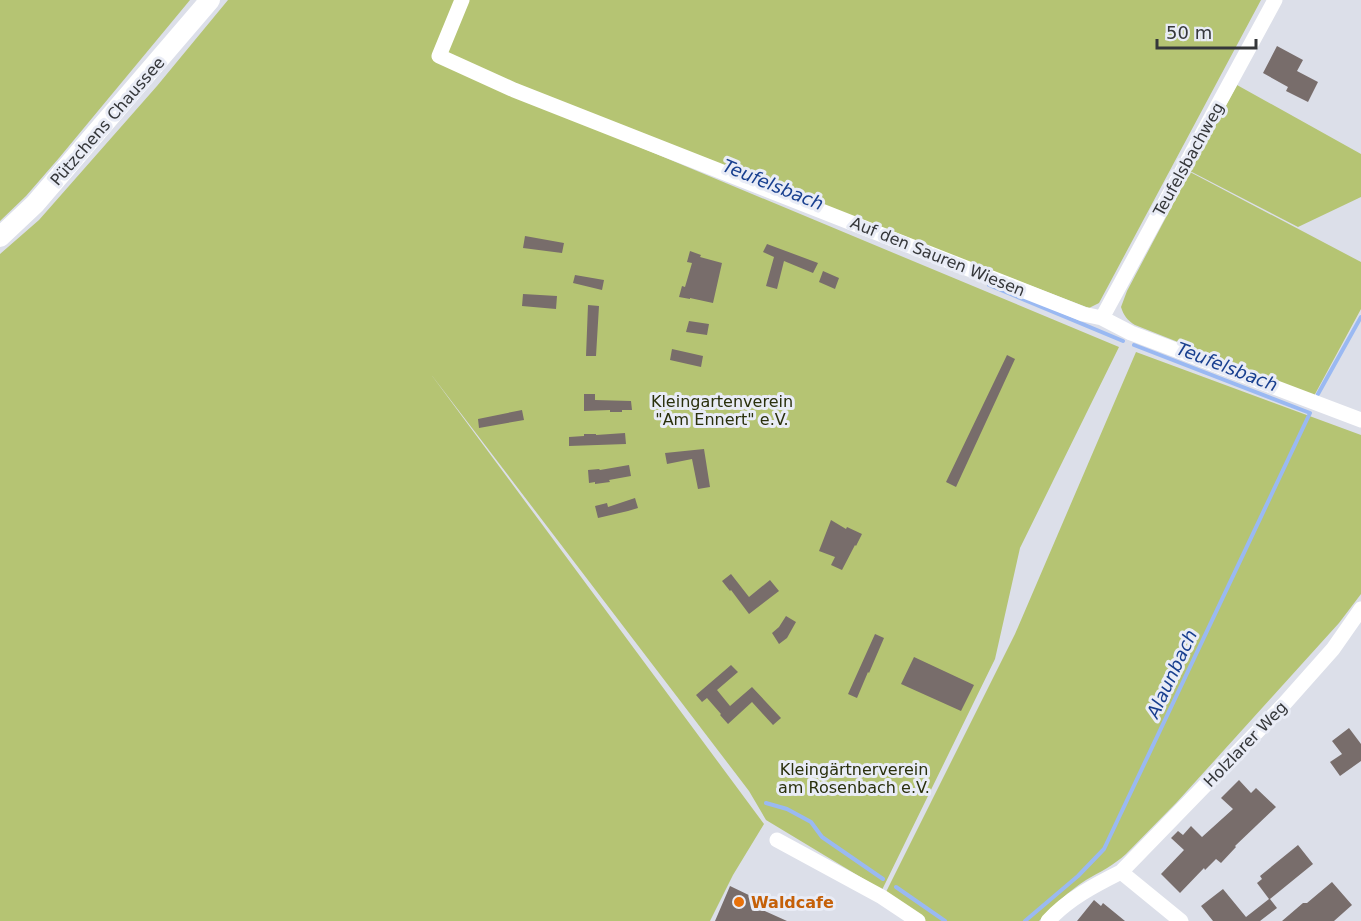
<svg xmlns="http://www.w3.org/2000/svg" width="1361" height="921" font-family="'DejaVu Sans',sans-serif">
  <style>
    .green { fill: #b5c473 }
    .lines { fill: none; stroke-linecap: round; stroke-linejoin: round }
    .stream { stroke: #9ab9f2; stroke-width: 4 }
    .building { fill: #786d6b }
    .minor { stroke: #fff; stroke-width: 15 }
    .tertiary { stroke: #fff; stroke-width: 20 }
    .food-dot { fill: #e8710a; stroke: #e9ecf6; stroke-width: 2 }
    .labels { text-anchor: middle; stroke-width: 6; stroke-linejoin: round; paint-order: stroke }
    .street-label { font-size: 16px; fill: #35373a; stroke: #e9ecf6 }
    .park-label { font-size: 16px; fill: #2a300c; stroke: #e9ecf6 }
    .food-label { font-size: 16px; font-weight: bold; fill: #c56008; stroke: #e9ecf6; text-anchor: start }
    .water-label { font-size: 18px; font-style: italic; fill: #183f8f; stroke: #e9ecf6 }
  </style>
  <rect width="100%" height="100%" fill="#dcdfe9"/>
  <path class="green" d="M 0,0 L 190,0 L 59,158 L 26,196 L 0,221 Z
    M 228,0 L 459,0 L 437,56 L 491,85 L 1119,347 L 1020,548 L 995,659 L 882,890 L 766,820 L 749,791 L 430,373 L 764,824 L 733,875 L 710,921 L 0,921 L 0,254 L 39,220 L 157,86 Z
    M 464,0 L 1261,0 L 1099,303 L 1089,308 L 839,212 L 441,55 Z
    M 1237,85 L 1361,154 L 1361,197 L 1298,227 L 1190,171 Z
    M 1190,172 L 1361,262 L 1361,309 L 1314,396 L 1135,325 C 1127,320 1124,316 1121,307 L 1127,291 Z
    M 1136,352 L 1361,435 L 1361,594 L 1339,623 L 1177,802 L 1126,854 C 1114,865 1100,872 1086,880 C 1069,891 1053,906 1039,921 L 915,921 L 881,902 L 1015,634 Z"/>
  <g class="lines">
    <path class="stream" d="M 989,285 L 1123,341
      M 1318,394 L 1361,317
      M 766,803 L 787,809 L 811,822 L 822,837 L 883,879
      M 896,887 L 945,921
      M 1025,921 L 1078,876 L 1104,849 L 1310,413 L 1134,345"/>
  </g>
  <path class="building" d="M 1277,46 L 1303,60 L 1297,71 L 1318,82 L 1308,102 L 1286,91 L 1288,87 L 1263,73 Z
    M 525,236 L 564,243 L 562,253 L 523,248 Z
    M 767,244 L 818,263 L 813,273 L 784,261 L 777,289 L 766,286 L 774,257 L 763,252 Z
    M 690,251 L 701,255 L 700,257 L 722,263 L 713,303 L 690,298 L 690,299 L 679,297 L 682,286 L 685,287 L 692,263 L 687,262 Z
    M 823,271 L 839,278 L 835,289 L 819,282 Z
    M 575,275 L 604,280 L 602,290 L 573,283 Z
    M 523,294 L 557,296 L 556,309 L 522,306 Z
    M 588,305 L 599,306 L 596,356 L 586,356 Z
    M 689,321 L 709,324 L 707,335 L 686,332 Z
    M 672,349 L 703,356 L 701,367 L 670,360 Z
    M 1007,355 L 1015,359 L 956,487 L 946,482 Z
    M 584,394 L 595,394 L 595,400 L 631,401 L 632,410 L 622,410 L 622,412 L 610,412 L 610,410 L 584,411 Z
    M 522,410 L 524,420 L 479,428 L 478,419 Z
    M 625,433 L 626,444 L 569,446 L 569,437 L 584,436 L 584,434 L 596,434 L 596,435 Z
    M 704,449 L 710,487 L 698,489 L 692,459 L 667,464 L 665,453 Z
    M 629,465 L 631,476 L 609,480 L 610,482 L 595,484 L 595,482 L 589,483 L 588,470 L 599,469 L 600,470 Z
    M 635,498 L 638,508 L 628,511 L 598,518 L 595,506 L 607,503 L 608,507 Z
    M 831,520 L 846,529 L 847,527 L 862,534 L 856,546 L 855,545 L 842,570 L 831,565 L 835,557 L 819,551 Z
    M 731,574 L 749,597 L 770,580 L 779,591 L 749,614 L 731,590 L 730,591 L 722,581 Z
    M 786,616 L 796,622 L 787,638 L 779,644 L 772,633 L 779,627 Z
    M 875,634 L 884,638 L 869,673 L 868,672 L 857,698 L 848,694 Z
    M 914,657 L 974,685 L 961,711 L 901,684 Z
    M 731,665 L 738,672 L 717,690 L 730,706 L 752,687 L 781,718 L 773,725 L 752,702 L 728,724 L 720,715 L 721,714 L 707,698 L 702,702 L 696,695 Z
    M 1349,728 L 1361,744 L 1361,761 L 1340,776 L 1330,762 L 1342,754 L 1332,741 Z
    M 1239,780 L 1251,793 L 1256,788 L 1276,807 L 1235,846 L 1236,847 L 1221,863 L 1216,859 L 1205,870 L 1204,868 L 1180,893 L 1161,874 L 1184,850 L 1171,838 L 1178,831 L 1183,835 L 1191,826 L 1202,837 L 1233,809 L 1221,798 Z
    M 1298,845 L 1313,864 L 1270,899 L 1277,908 L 1260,921 L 1213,921 L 1201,906 L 1223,889 L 1246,917 L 1269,899 L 1257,883 L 1262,879 L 1260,876 Z
    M 1332,882 L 1352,905 L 1334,921 L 1282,921 L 1303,903 L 1307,903 Z
    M 730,886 L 757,899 L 754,906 L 787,921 L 715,921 Z
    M 1094,900 L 1101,906 L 1103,903 L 1125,921 L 1077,921 Z"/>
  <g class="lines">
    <path class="minor" d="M 462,0 L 439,56 L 514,90 L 1083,314 L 1102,318 L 1131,333 L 1361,420
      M 1102,318 L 1275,0
      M 777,840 L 882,897 L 918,921
      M 1121,872 L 1181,921
      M 1048,921 C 1068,899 1095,885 1121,872 L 1285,703 L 1333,649 L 1361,609"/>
    <path class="tertiary" d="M 0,237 L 35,204 L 210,0"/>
  </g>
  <circle class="food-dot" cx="739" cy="902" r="6"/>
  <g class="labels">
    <g class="street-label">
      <text transform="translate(107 121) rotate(-49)" y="6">Pützchens Chaussee</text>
      <text transform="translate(1188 159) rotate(-61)" y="6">Teufelsbachweg</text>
      <text transform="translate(938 256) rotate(22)" y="6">Auf den Sauren Wiesen</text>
      <text transform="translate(1245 744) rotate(-46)" y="6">Holzlarer Weg</text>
    </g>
    <g class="park-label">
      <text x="722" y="407">Kleingartenverein<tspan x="722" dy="18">"Am Ennert" e.V.</tspan></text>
      <text x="854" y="775">Kleingärtnerverein<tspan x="854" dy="18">am Rosenbach e.V.</tspan></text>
    </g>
    <g class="food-label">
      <text x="751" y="908">Waldcafe</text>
    </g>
    <g class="water-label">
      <text transform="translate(773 185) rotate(22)" y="6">Teufelsbach</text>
      <text transform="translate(1227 367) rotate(21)" y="6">Teufelsbach</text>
      <text transform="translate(1172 674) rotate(-65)" y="6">Alaunbach</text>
    </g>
  </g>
  <path d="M1157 39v9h99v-9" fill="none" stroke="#35373a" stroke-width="3"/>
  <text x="1166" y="39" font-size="18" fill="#35373a" stroke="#e9ecf6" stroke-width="4.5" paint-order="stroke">50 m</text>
</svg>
